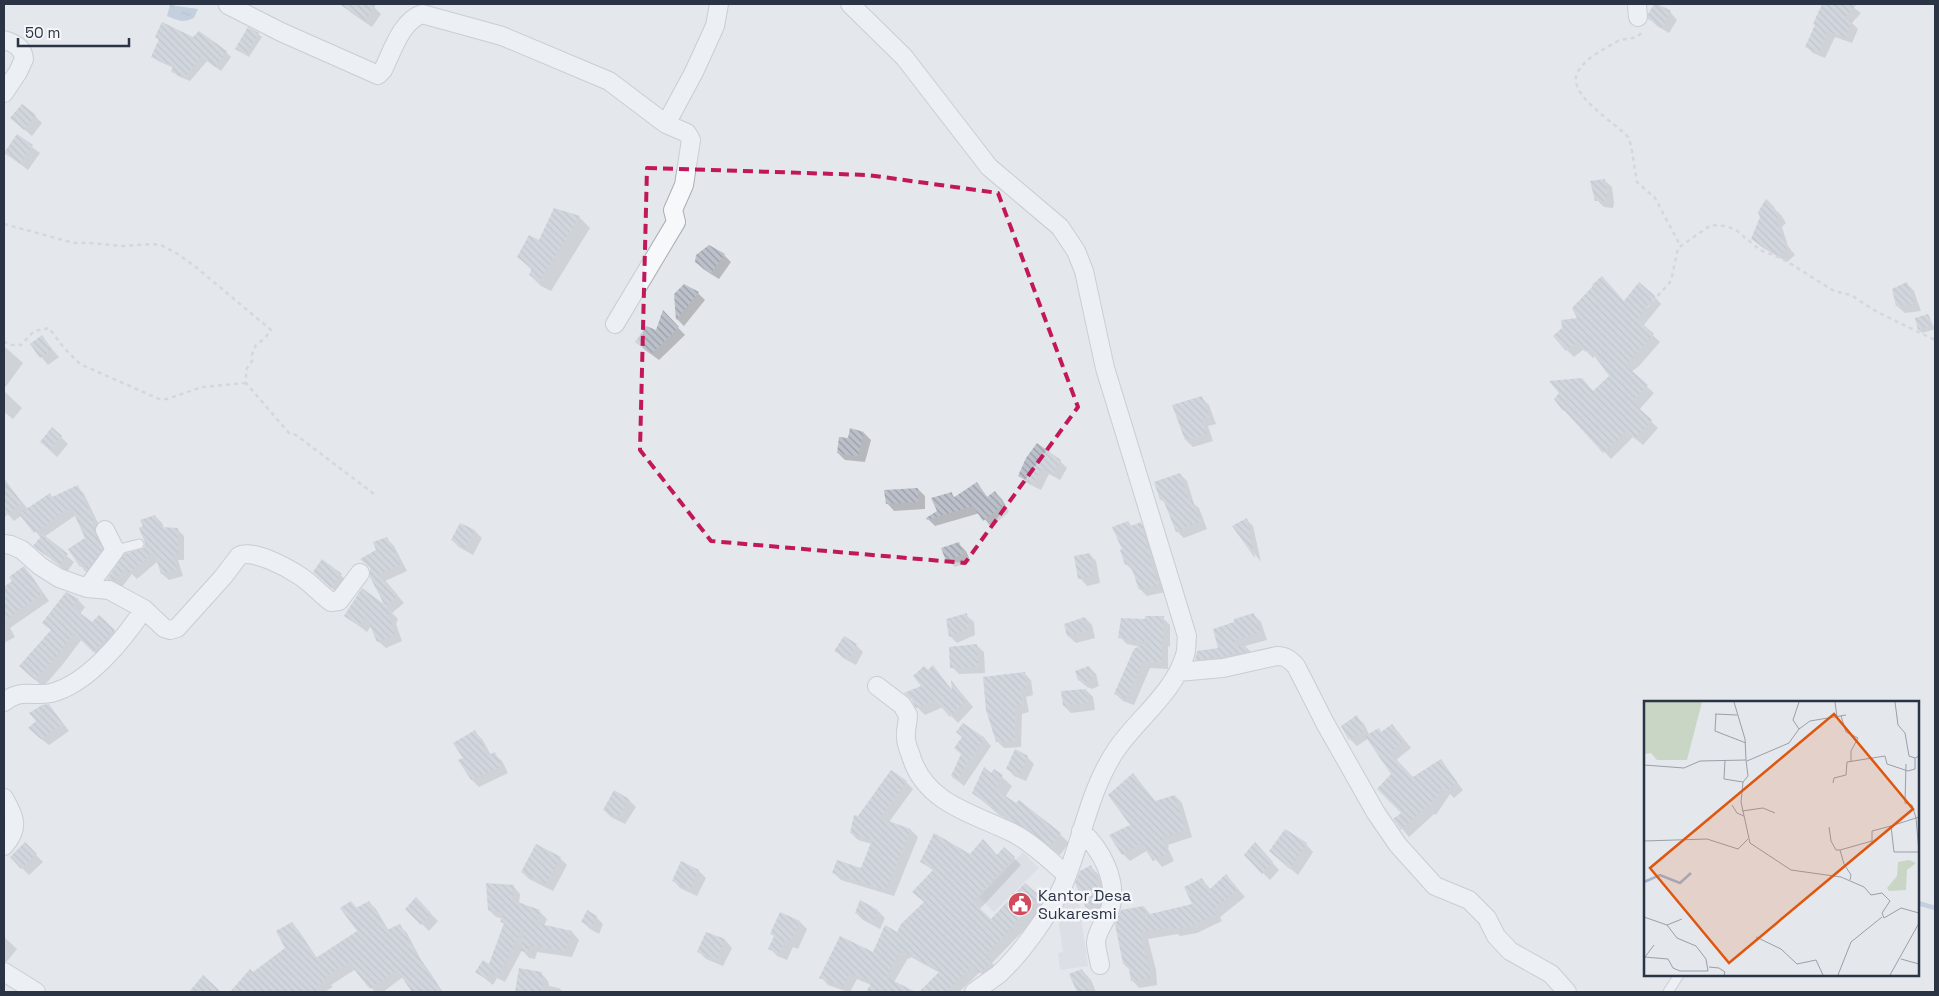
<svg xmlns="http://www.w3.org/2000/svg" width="1939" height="996" font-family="'Space Grotesk',sans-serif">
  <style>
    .built { fill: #d2d6de }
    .water { fill: url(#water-ripples) }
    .shadow { fill: #0003 }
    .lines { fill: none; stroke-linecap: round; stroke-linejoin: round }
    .stream { stroke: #9fb4cc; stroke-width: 4.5 }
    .building { fill: url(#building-back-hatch) }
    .lane-casing { stroke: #a9aeb7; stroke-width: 11 }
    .street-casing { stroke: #a9aeb7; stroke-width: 20 }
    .path { stroke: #c2c5cb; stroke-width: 2.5; stroke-dasharray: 4 4; stroke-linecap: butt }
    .lane { stroke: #f7f8fa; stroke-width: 9 }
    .street { stroke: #f7f8fa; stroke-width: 18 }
    .marked { fill: none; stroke: #c2185b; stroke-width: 4; stroke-dasharray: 10 6; stroke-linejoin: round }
    .labels { text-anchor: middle; stroke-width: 5; stroke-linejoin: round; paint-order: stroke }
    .poi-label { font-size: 16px; fill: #2b3445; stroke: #f4f6f9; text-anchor: start }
    .inset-river { fill: none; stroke: #9fb4cc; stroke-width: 2.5 }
    .inset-road { fill: none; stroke: #9a9fa9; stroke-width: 1 }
    .view { fill: #df570f; fill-opacity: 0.15; stroke: #df570f; stroke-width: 2.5 }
    .inset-edge { fill: none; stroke: #2b3445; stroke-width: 2.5 }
  </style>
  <defs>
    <pattern id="water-ripples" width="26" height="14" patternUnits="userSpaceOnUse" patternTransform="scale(1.25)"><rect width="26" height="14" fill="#9fb4cc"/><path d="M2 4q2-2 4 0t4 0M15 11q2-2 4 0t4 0" fill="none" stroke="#8293a7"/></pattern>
    <pattern id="building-back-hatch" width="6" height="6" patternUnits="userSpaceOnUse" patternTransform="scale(1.25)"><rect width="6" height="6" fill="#bbc0ca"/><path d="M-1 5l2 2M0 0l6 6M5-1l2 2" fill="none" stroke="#989da6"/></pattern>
  </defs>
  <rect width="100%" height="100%" fill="#e4e7ec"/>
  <path class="built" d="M 1023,852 L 1039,868 L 994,912 L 979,897 Z
    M 1078,896 L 1088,966 L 1060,970 L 1058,953 L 1063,952 L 1055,899 Z"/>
  <path class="water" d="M 170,5 L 198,9 L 194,18 C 183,23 178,21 167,16 Z"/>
  <path class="shadow" d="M 344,4 L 376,4 L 374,7 L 381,14 L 372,27 L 350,12 L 343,5 Z
    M 1656,4 L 1670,12 L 1677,20 L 1669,33 L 1657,26 L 1649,18 L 1650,14 Z
    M 1821,4 L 1849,4 L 1861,13 L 1852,23 L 1858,29 L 1852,43 L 1835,37 L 1825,58 L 1813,53 L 1807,47 L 1823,5 Z
    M 258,34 L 262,37 L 249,57 L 236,49 Z
    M 156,37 L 226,52 L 231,57 L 221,71 L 207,61 L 190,81 L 178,76 L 173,71 L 174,68 L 158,61 L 153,57 L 160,41 Z
    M 35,116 L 42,123 L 32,136 L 19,125 Z
    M 17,136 L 40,153 L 28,170 L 6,153 Z
    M 1604,180 L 1612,187 L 1614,203 L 1613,208 L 1604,207 L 1597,200 Z
    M 1766,201 L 1781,215 L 1786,223 L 1782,227 L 1788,246 L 1795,255 L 1787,262 L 1760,246 L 1753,239 Z
    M 579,217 L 590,228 L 551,291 L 541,286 L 530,275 L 532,270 L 518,257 L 540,241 Z
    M 724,255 L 731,262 L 719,279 L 703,269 L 696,262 Z
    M 1907,284 L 1914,291 L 1921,311 L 1905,313 L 1897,306 Z
    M 698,293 L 705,300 L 684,326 L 677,319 L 675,295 Z
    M 1654,296 L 1661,304 L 1643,326 L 1660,342 L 1639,366 L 1631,372 L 1654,393 L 1639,410 L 1658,428 L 1643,445 L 1633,437 L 1611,459 L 1572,416 L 1571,417 L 1564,410 L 1582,379 L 1594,392 L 1611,376 L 1596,355 L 1593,358 L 1584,349 L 1574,357 L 1567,350 L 1579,319 L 1624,303 Z
    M 1928,315 L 1935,329 L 1922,333 L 1919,330 Z
    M 670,319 L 685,335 L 659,360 L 644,349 L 657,332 Z
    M 41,337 L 59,357 L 48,365 L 31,344 Z
    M 4,346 L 23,363 L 4,389 Z
    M 4,391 L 22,408 L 13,419 L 4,412 Z
    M 1202,398 L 1209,405 L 1216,424 L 1208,426 L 1213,441 L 1193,447 L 1186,440 Z
    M 864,433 L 871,440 L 865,462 L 845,460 L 838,453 L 849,439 Z
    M 61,437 L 68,444 L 57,457 L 41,442 Z
    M 1060,461 L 1067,468 L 1060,480 L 1049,474 L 1041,490 L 1027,483 L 1020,475 Z
    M 1180,474 L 1187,481 L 1194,504 L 1199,508 L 1207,529 L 1184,538 L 1177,531 L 1166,504 L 1162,500 L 1155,483 Z
    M 976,483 L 988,498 L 995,492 L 1002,499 L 1009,512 L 991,527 L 980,513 L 935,526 L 928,519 L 938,511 L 951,494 L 956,498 Z
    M 77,486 L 84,494 L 100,527 L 109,557 L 88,573 L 81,566 L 70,549 L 87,539 L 76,515 L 44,537 L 74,562 L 67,572 L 35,546 L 41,538 L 22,515 L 14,521 L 4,510 L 4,492 L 10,488 L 28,509 L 50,494 L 53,498 Z
    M 918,489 L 925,496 L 925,509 L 894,511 L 887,503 Z
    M 155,516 L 162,523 L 164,528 L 177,529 L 184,536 L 184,560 L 178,560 L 183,576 L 169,580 L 162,574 L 158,561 L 137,579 L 132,574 L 122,587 L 115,586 L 108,579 L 146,547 Z
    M 1246,519 L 1253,526 L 1261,562 L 1233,526 Z
    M 1128,522 L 1133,527 L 1141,524 L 1148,531 L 1157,565 L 1155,566 L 1165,592 L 1147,596 L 1140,589 L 1133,571 L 1126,564 L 1124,550 Z
    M 460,524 L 475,531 L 482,538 L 473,555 L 459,547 L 452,540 Z
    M 387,539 L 394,546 L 407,571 L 385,581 L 404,603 L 392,613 L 398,619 L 396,624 L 402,641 L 386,648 L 378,641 L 371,626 L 367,632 L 345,615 L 362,590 L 387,608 L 371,577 L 378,550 Z
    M 959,544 L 966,551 L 971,562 L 955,567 L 947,560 Z
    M 1089,554 L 1096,561 L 1100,583 L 1087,586 L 1080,578 Z
    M 322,561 L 349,582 L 339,595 L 322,579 Z
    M 24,568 L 31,575 L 49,601 L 10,628 L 15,637 L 4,643 L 4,588 L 13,581 Z
    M 66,593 L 78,600 L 85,607 L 80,614 L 92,624 L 104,620 L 121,638 L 101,659 L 82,639 L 63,664 L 43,687 L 28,673 L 52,631 L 44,623 Z
    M 966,615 L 974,622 L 975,635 L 957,643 L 950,636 Z
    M 1254,615 L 1261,622 L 1267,640 L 1245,646 L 1252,653 L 1203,666 L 1196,659 L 1220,649 Z
    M 1085,618 L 1092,625 L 1095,638 L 1076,643 L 1068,636 Z
    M 1163,618 L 1170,625 L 1170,647 L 1168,646 L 1168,669 L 1150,668 L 1134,705 L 1123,701 L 1116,694 L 1141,647 L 1127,644 L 1120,637 L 1146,620 Z
    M 856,645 L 863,652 L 856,665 L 843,658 L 836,651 Z
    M 976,645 L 984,652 L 985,673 L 959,674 L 952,667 Z
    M 933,667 L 954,692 L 953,683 L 973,707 L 958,723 L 943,707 L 925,715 L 917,707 L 928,671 Z
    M 1089,667 L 1096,674 L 1099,686 L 1092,689 L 1087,687 L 1079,680 Z
    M 1024,673 L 1031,680 L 1033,695 L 1026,697 L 1029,712 L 1022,714 L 1021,747 L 1004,748 L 997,741 Z
    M 1086,690 L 1093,697 L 1095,710 L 1071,713 L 1064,706 Z
    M 49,705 L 69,731 L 49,745 L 36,735 L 37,722 Z
    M 1357,717 L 1364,724 L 1369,734 L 1381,733 L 1392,726 L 1399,733 L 1411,748 L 1396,760 L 1413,778 L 1441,761 L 1463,790 L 1454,798 L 1450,794 L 1436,815 L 1434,814 L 1409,837 L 1395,820 L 1403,813 L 1393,774 L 1369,738 L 1357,746 L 1350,739 Z
    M 475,732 L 482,739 L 491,755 L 494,754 L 502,761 L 508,773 L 479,787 L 472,780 L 464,759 Z
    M 984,738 L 991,746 L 964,786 L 952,776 Z
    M 1027,757 L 1034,764 L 1026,781 L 1014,776 L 1007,768 Z
    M 995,771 L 1012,786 L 1005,797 L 1060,834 L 1069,843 L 1060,855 L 1037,837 L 1016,827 L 1010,820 L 999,815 L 974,793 Z
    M 1133,774 L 1156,802 L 1175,796 L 1182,803 L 1192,837 L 1168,845 L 1169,847 L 1168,848 L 1174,861 L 1162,867 L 1148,850 L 1130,861 L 1123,854 L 1132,826 Z
    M 906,782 L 913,789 L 889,822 L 911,830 L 918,837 L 894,896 L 841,880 L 834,873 L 862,869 L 872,844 L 858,840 L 851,833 L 858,818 Z
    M 615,792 L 629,800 L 636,807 L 625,824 L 611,817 L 604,810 Z
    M 1286,830 L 1306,844 L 1313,852 L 1298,875 L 1278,858 Z
    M 25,844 L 43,862 L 29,875 L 11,857 Z
    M 1262,851 L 1279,870 L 1270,880 L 1245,855 Z
    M 970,856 L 1014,858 L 1021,865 L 979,910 L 991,921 L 1025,884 L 1048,905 L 992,963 L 998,970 L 987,980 L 980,972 L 959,992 L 920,992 L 940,973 L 911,957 L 909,959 L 908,958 L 894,982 L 913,992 L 867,992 L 871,985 L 857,979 L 850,992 L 848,992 L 828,985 L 821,977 L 873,953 L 897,934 L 925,902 L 934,871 L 921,862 Z
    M 560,858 L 567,865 L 553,891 L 529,879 L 522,872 Z
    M 1091,867 L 1098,874 L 1108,897 L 1102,900 L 1105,909 L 1094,915 L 1087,908 L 1077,883 Z
    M 699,871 L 706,878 L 697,896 L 680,888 L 673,880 Z
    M 1202,879 L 1211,890 L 1233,883 L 1245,897 L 1220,917 L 1222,921 L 1197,933 L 1180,936 L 1178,934 L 1148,939 L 1156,970 L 1157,985 L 1139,988 L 1132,980 L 1130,970 L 1124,964 L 1144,907 L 1151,915 L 1194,904 Z
    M 513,886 L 520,894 L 519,904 L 539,911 L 547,919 L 544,926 L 572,932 L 579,940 L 572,957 L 537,952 L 535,959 L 529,958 L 522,950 L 505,982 L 497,978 L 493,985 L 477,972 L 489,966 L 505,925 L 502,922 L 503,919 L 496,917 L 489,910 Z
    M 416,899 L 438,921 L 429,931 L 407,909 Z
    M 351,902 L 358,909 L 369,902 L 376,909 L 389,931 L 400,926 L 407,933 L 421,960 L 443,992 L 413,992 L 403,977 L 383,992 L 375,992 L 356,969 L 331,985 L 333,987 L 324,992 L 248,992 L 239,984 L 287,949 L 292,923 L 299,931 L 317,958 L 358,931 Z
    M 861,902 L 878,911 L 885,918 L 880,929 L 863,920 L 856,913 Z
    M 596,917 L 603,924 L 599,934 L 590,929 L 583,922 Z
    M 800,922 L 807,929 L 798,949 L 793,947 L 787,960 L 777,956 L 770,948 L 775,937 L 771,933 Z
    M 707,933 L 725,940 L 732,948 L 723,966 L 706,959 L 698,951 Z
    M 4,937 L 17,949 L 4,965 Z
    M 520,969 L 541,973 L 548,981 L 549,986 L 559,988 L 563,992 L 516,992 Z
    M 1082,970 L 1091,980 L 1096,992 L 1078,992 L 1071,975 Z"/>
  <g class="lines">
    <path class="stream" d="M 1918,903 L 1935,908"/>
  </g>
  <path class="building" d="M 339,4 L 376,4 L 365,21 Z
    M 1654,4 L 1658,4 L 1671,11 L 1662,27 L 1648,19 L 1648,14 Z
    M 1822,4 L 1857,4 L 1844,18 L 1852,21 L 1845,38 L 1828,31 L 1819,53 L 1805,47 L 1815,25 L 1813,24 Z
    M 162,22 L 193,37 L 199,31 L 227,51 L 215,67 L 201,57 L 185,77 L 171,72 L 173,66 L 151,57 L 159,39 L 155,37 Z
    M 248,27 L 259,33 L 246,55 L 235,49 Z
    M 22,104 L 36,115 L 24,130 L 10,118 Z
    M 17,134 L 33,145 L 20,164 L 4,153 Z
    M 1605,179 L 1607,195 L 1606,201 L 1595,201 L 1590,181 Z
    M 1766,199 L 1774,207 L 1779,216 L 1776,219 L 1782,237 L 1788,247 L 1779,256 L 1751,239 L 1760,217 L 1758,212 Z
    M 554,208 L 580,216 L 539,281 L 529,275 L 532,268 L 517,257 L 529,235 L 539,240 Z
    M 709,245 L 725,254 L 711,273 L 695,262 L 696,255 Z
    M 1602,276 L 1624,301 L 1639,282 L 1655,296 L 1637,319 L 1654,334 L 1632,357 L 1633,358 L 1624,364 L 1648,385 L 1632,402 L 1652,420 L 1635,439 L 1626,431 L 1603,453 L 1564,410 L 1563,411 L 1554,399 L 1559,393 L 1549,381 L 1582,378 L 1593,391 L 1609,376 L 1589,348 L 1585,352 L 1577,342 L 1566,351 L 1553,336 L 1562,328 L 1561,320 L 1577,318 L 1572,308 L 1593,286 L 1592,285 Z
    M 1907,282 L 1915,304 L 1896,306 L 1892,289 Z
    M 684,284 L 699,292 L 676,320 L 674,294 Z
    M 663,310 L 679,327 L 651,354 L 635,342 L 646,326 L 656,330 Z
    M 1928,314 L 1933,325 L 1918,330 L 1915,318 Z
    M 42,335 L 52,349 L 40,358 L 30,344 Z
    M 1202,396 L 1210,417 L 1201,419 L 1207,434 L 1185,440 L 1172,405 Z
    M 52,427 L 62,436 L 50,450 L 40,442 Z
    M 850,428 L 864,432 L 858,456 L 837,453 L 839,437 L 848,438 Z
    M 1037,443 L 1061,460 L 1053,474 L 1042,468 L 1033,484 L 1018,476 L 1026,458 Z
    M 1180,473 L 1189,501 L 1192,500 L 1201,521 L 1176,532 L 1163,499 L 1160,500 L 1154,482 Z
    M 4,478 L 22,503 L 4,517 Z
    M 977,482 L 987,497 L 995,491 L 1003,505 L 983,521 L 973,506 L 927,520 L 926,518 L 937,511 L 931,498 L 952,492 L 953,498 Z
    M 78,485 L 93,519 L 95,534 L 103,549 L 86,572 L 83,569 L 89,561 L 80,567 L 68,549 L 85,538 L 71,507 L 34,533 L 19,514 L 50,493 L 52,497 Z
    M 918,488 L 918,502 L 886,504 L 884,490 Z
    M 155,515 L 160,527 L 178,528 L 178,554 L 173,554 L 177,569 L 161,574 L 154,552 L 129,573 L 125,568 L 114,581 L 107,579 L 124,554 L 144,548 L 145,543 L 139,528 L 143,526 L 140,520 Z
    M 1247,518 L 1255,558 L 1232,526 Z
    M 1128,521 L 1131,526 L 1141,522 L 1151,558 L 1148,558 L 1159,584 L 1139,590 L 1130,563 L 1125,565 L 1120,550 L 1122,549 L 1112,527 Z
    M 460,523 L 475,530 L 465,548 L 451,540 Z
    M 43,534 L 68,554 L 59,565 L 33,546 Z
    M 387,537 L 401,564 L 379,574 L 398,595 L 384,607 L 392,611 L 389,616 L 395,634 L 377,642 L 366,616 L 359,626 L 344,616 L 362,588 L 384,604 L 370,577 L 370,568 L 360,559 L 376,550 L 373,542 Z
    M 959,542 L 964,554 L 946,561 L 941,548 Z
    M 1090,553 L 1093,576 L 1078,579 L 1074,556 Z
    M 322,559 L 342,574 L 331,588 L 313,572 Z
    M 24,566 L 43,593 L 4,621 L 4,587 L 12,581 L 9,577 Z
    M 66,592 L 79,599 L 72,607 L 92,622 L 99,615 L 115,630 L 93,652 L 74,633 L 56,657 L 35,680 L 19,666 L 51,630 L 42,623 Z
    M 967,613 L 969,628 L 949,637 L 946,619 Z
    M 1254,613 L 1261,633 L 1234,640 L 1236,646 L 1245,645 L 1247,652 L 1221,657 L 1195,660 L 1197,651 L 1218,648 L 1213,629 L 1234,622 L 1234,619 Z
    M 1145,616 L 1164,616 L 1163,640 L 1161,640 L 1162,662 L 1143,661 L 1126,699 L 1114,694 L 1134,649 L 1147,642 L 1118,638 L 1121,618 L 1145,619 Z
    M 1085,617 L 1088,631 L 1067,636 L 1064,624 Z
    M 844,636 L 857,644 L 849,659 L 834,651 Z
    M 977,644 L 978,667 L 950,668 L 949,647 Z
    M 933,665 L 952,691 L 951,680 L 966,700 L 950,717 L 935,700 L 916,708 L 911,699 L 904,693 L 921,686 L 913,676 L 924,666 L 928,670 Z
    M 1089,666 L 1093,678 L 1084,683 L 1078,680 L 1075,671 Z
    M 1025,672 L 1027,688 L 1020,690 L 1023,704 L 1015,707 L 1015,741 L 996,742 L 986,710 L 983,677 Z
    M 1086,689 L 1089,703 L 1063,706 L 1061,691 Z
    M 49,704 L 63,724 L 41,739 L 28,728 L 36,721 L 29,713 L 42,705 Z
    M 1357,715 L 1364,730 L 1349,740 L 1341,726 Z
    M 963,723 L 985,738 L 956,780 L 951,776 L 961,754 L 954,748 L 962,737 L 956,732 Z
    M 1392,724 L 1404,740 L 1390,753 L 1413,777 L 1441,759 L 1457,782 L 1446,792 L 1442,788 L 1428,809 L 1426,807 L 1401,830 L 1393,819 L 1401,813 L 1377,789 L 1391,774 L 1365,736 L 1379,728 L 1381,732 Z
    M 475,730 L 488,755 L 495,752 L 502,766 L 471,780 L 458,760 L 463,758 L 453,743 Z
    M 1015,749 L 1028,756 L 1019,775 L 1006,769 Z
    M 984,767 L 991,773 L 994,769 L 1003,775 L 995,789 L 1016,803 L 1019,800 L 1061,833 L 1050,846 L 1026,828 L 1005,818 L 1007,815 L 988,805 L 972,793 Z
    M 891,770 L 907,781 L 880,818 L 911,829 L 886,890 L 832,873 L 837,860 L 861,868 L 872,840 L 850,833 L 854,815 L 858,816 Z
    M 1133,773 L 1155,801 L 1175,795 L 1185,830 L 1162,838 L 1163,840 L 1162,841 L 1168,854 L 1153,861 L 1141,843 L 1122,855 L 1109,835 L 1130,825 L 1108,795 Z
    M 614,790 L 629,799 L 618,818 L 603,810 Z
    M 1285,829 L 1307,843 L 1290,869 L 1269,851 Z
    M 934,833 L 970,854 L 983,839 L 997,855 L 1004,847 L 1015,857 L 973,902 L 991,919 L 1025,883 L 1041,897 L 986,955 L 992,962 L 979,973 L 973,965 L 946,992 L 919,992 L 940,971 L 903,951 L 902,953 L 900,952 L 886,977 L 916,992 L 866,992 L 872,982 L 850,973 L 843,986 L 819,978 L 840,936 L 873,952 L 885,925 L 897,932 L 901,924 L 924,902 L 912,892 L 934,869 L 920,862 Z
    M 25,842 L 37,854 L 21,869 L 10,857 Z
    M 1255,842 L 1273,862 L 1262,874 L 1244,855 Z
    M 536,844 L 561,857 L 546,884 L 521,872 Z
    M 681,861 L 699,870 L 690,890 L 672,881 Z
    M 1091,865 L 1101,890 L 1095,892 L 1099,902 L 1086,908 L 1075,883 L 1080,871 Z
    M 1226,874 L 1238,889 L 1214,909 L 1216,914 L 1189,927 L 1171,929 L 1171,927 L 1141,932 L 1147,962 L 1149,962 L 1150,978 L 1131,981 L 1128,963 L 1123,964 L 1115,924 L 1121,910 L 1144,906 L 1146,915 L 1192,904 L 1184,887 L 1202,878 L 1208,891 Z
    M 486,883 L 514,885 L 512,900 L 540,910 L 536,923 L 572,931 L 565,951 L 530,945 L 528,952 L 521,951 L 524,926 L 498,976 L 490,972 L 486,979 L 475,972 L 483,960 L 489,964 L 504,923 L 500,922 L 504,913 L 488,910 Z
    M 416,897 L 431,913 L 421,925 L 405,909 Z
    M 860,900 L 878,910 L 873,923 L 855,913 Z
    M 351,901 L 356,908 L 369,901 L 387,930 L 400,924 L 414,951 L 432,975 L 441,992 L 412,992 L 397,970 L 370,989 L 349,963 L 325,977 L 327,980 L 316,986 L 319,992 L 230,992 L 250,969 L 253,972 L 285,948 L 276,931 L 292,922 L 316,958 L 357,931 L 340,908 Z
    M 587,910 L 597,916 L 592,927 L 581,922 Z
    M 780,912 L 800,921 L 790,943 L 785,940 L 779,954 L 768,949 L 774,936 L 770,934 Z
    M 706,932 L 725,939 L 716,960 L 697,952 Z
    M 519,968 L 542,972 L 543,992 L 515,992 Z
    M 1082,969 L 1091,992 L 1077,992 L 1069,974 Z
    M 203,975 L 221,992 L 189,992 Z"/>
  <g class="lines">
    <g class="lane-casing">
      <path id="lane" d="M 115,550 L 139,544
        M 1668,992 L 1679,975"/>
    </g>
    <g class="street-casing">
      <path id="street" d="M 229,4 L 228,5 L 281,32 L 378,75 L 383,70 C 392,52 401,21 422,14 L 502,36 L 609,81 L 666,124 L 694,72 L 715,26 L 719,4
        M 850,4 L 904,57 L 989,167 L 1060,227 L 1076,251 L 1084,271 L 1105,368 L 1187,636 C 1186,642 1187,649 1185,655 C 1174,693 1137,719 1116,750 C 1090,789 1083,835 1066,878 C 1055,907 1022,953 999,974 C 991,980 982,986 974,992
        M 1637,4 L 1638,17
        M 4,40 C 14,43 23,47 24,59 L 18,72 L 4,93
        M 615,324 L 676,222 L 673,210 L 684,185 L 691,140 L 687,133 L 666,124
        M 4,544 L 11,545 L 22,550 L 40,566 L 59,578 L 87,588 L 109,590 L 144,609 L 164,628 L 170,630 L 177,628 L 223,577 L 239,556 C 252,548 288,568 300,576 C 311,583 320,594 331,602 L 339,601 L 360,573
        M 87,588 L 115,550 L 105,530
        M 1178,672 L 1223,668 L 1277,656 C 1286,656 1290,660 1296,666 L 1325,723 L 1376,813 L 1398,845 L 1435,886 L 1469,900 L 1487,918 L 1496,936 L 1510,951 L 1551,974 L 1567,992
        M 877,686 L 902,705 L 908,715 C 908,723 905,730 906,738 C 906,745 910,752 912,759 C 927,804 975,814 1013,833 C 1033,843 1050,861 1067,875
        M 4,702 C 21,688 32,697 51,693 C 88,684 124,639 144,609
        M 4,798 C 15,817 20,828 4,846
        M 1081,831 C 1101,849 1117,879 1111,906 C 1108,919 1097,929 1096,942 C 1096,949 1099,958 1100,965
        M 4,972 L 36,992"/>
    </g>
    <path class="path" d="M 1641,33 C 1635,41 1624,37 1616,42 C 1604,49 1587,57 1579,70 C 1562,92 1616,123 1628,137 L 1631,145 L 1637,182 L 1655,198 L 1680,245
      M 4,224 L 74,243 L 90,243 L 122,246 L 152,244 L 161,245 L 178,254 L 197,268 L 271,330 L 265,338 L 256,345 L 252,354 L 252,361 L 246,370 L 246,383 L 289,433 L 296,435 L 374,494
      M 1647,308 L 1671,281 L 1678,248 L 1711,225 L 1726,226 L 1736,230 L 1760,250 L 1783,259 L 1834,291 L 1851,295 L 1877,312 L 1935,340
      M 4,341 L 9,345 L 21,345 L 34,331 L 49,328 L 64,348 L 80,364 L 159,399 L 167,399 L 202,387 L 246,383"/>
    <use href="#lane" class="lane"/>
    <use href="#street" class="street"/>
  </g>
  <path d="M0 0H1939V996H0ZM 647,168 L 868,175 L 998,193 L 1078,407 L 965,563 L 711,541 L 640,450 Z" fill="#e4e7ec" fill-opacity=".55" fill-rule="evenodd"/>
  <path class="marked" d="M 647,168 L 868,175 L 998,193 L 1078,407 L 965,563 L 711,541 L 640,450 Z"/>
  <defs>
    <g id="civic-disc" transform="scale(1.25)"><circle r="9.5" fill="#d1495b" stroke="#f4f6f9"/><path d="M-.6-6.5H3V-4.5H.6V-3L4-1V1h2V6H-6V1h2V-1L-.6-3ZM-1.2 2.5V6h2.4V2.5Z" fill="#fff"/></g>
  </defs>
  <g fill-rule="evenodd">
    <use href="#civic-disc" x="1020" y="904"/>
  </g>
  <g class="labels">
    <g class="poi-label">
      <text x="1038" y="901">Kantor Desa<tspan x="1038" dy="18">Sukaresmi</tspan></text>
    </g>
  </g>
  <g transform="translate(1644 701)">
    <rect width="275" height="275" fill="#e4e7ec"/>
    <path d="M 0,1 L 58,1 L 43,59 L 13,59 L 7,52 L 0,53 ZM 265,159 L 272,162 L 263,169 L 262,189 L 245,190 L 243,187 L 253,175 L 254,161 Z" fill="#c9d6c5"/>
    <path class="inset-river" d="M 0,181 L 16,174 L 36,182 L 47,172"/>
    <path class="inset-road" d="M 90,1 L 101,38 L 102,59M 155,1 L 149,19 L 155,28M 191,1 L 193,16M 251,1 L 254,24 L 261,32 L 265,55 L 271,57M 71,13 L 93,14M 72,13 L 71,30 L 102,42M 197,15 L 202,31 L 214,37 L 207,50 L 207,61M 81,59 L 80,78 L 99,81M 103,60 L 145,42 L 155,28 L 166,20 L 202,14M 262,63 L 261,102 L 268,104 L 272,117 L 275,151M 0,64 L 40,67 L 56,60 L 102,59 L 104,75 L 99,81 L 97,101 L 106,142 L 147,169 L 197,176 L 220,186 L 227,194 L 238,192 L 246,200 L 238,212 L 240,217 L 257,207 L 275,212M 189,82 L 190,77 L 202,74 L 203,61 L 241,55 L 243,63 L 264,70 L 271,68 L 271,57 L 275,55M 88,104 L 93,112 L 100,115M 98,110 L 119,107 L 131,112M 247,125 L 275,116M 185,126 L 187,140 L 192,149 L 196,149M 0,140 L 63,138 L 94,148 L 104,138M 206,179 L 207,174 L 200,163 L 196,149 L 228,140 L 228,130 L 247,125 L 250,151 L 275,151M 0,216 L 23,224M 112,236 L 137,248 L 153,263 L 172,259 L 179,274M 0,256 L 24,258 L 29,267 L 36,270 L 64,270 L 62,258 L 52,245 L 33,237 L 23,224 L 38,218M 1,256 L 10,244M 257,258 L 275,263M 65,266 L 75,267 L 81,271 L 80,274M 194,274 L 207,241 L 238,216M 246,274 L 275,222"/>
    <path class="view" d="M 190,13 L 269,108 L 85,262 L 6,167 Z"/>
    <rect width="275" height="275" class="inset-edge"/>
  </g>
  <rect width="1939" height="996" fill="none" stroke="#2b3445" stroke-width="10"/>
  <path d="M18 38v8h111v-8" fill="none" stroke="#2b3445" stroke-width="2.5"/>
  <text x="25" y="38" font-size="15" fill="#2b3445" stroke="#f4f6f9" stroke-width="4" paint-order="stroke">50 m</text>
</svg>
